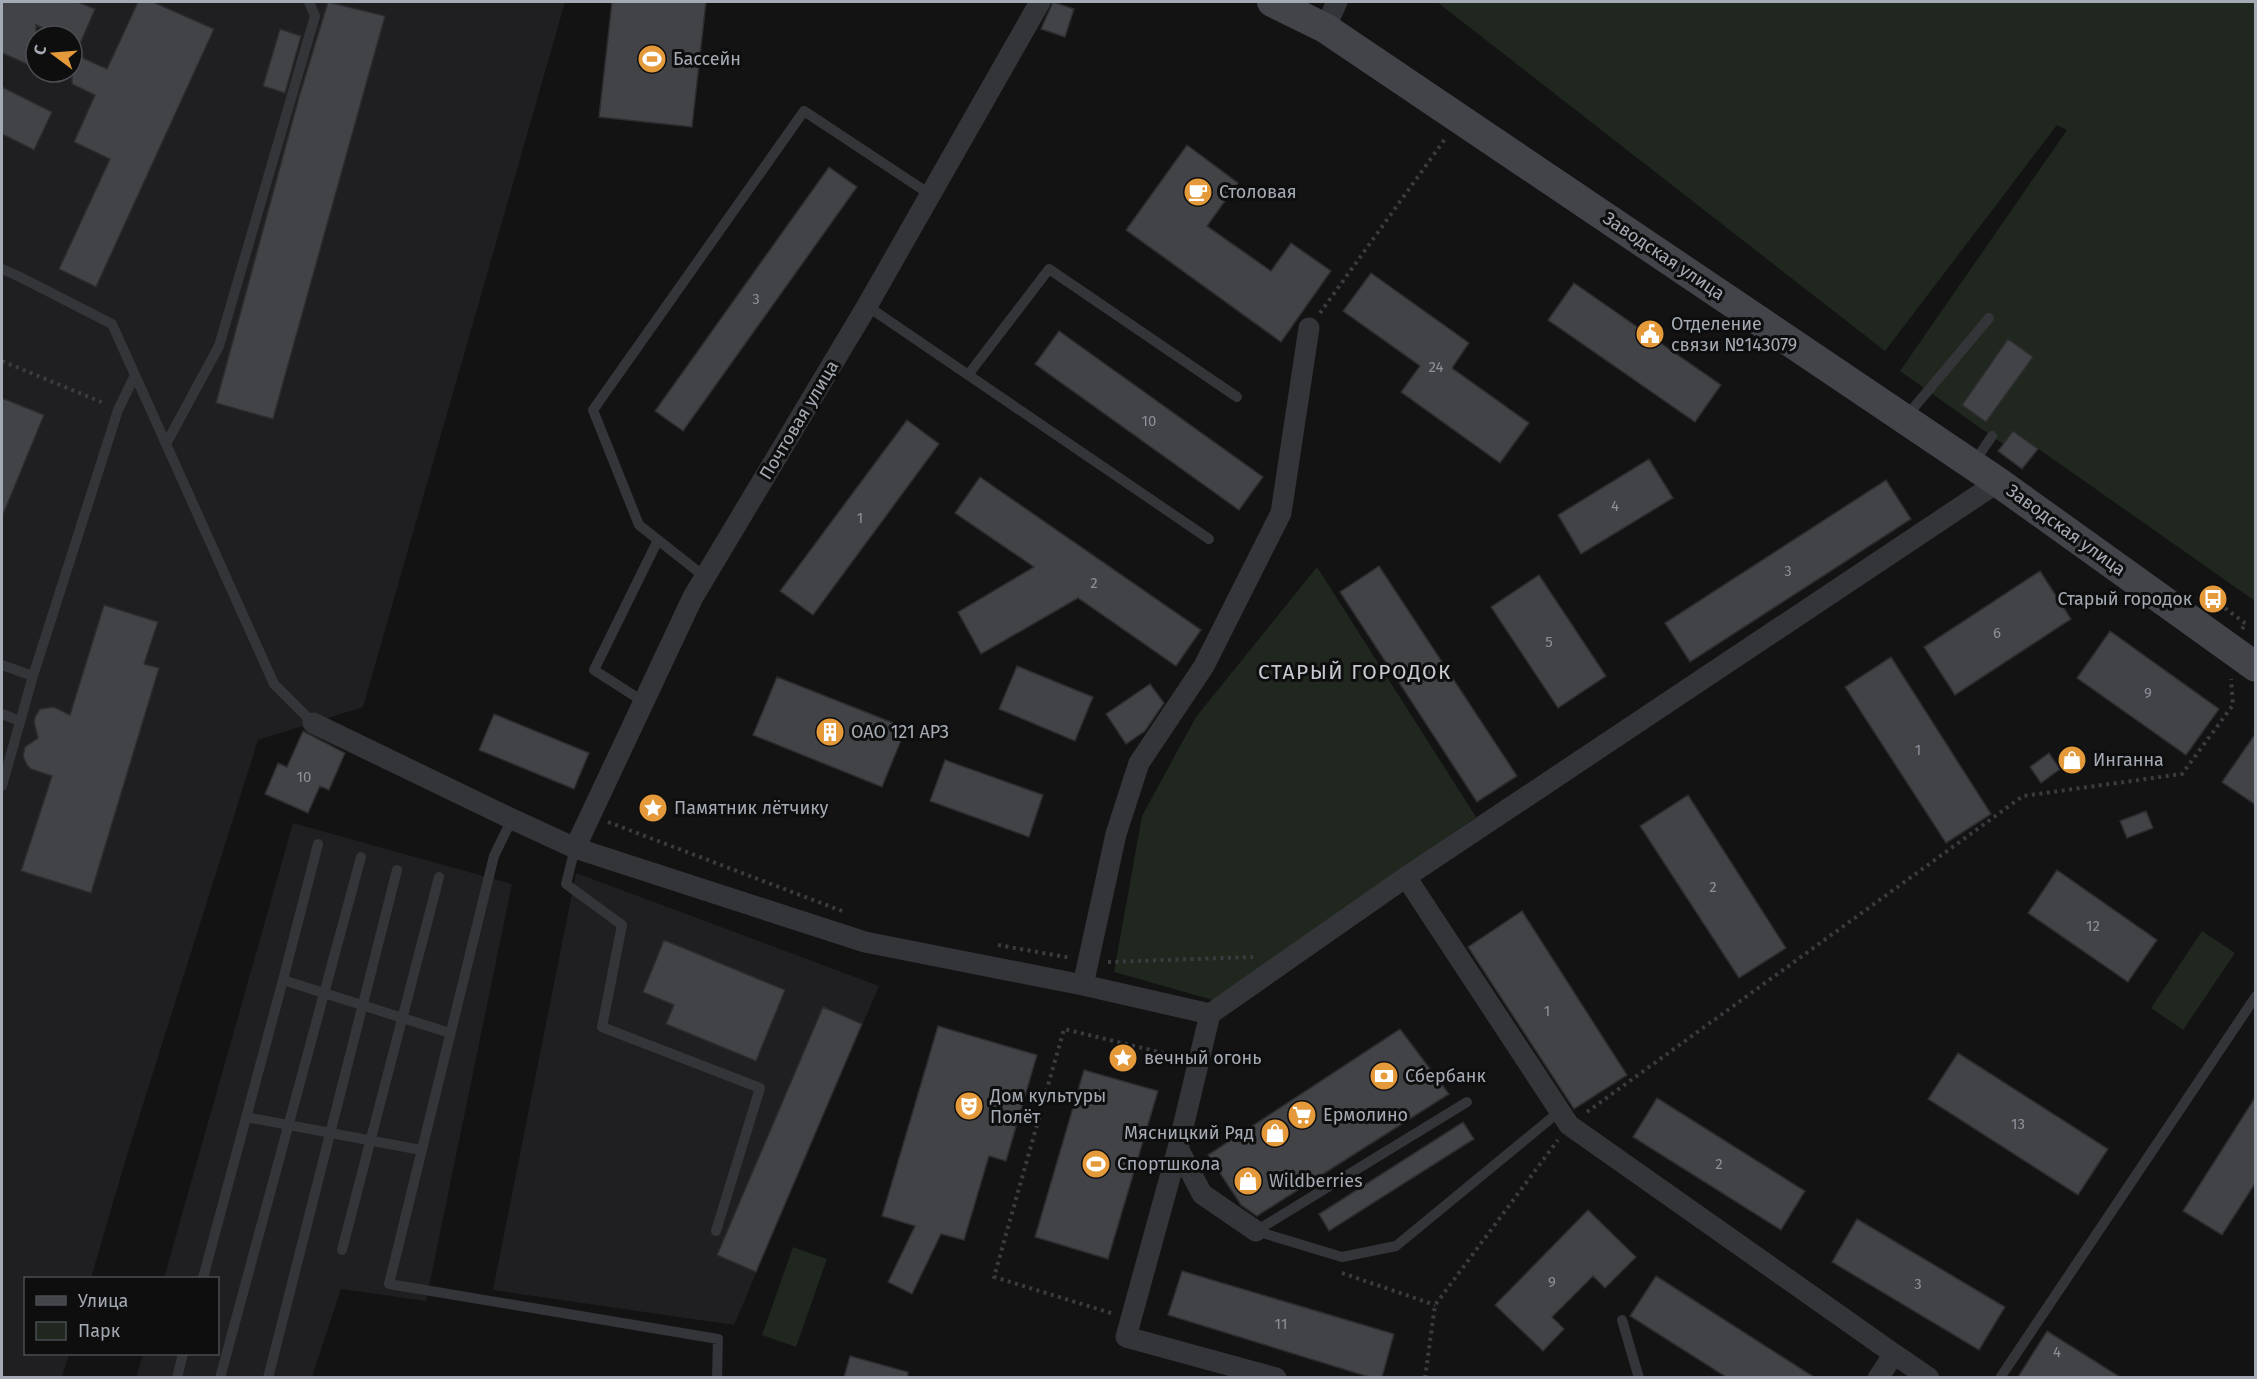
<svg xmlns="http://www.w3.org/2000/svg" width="2257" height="1379" font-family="'Fira Sans',sans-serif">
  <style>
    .built { fill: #1f1f21; fill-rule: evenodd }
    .green { fill: #1f271f }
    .building { fill: #424347; stroke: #2d2d30; stroke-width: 1.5 }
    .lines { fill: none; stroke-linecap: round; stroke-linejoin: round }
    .path { stroke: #3a3c40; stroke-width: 4; stroke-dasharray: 3 4.5; stroke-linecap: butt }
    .service { stroke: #343539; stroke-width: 10 }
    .minor { stroke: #343539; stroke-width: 21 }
    .secondary { stroke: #424449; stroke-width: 30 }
    .labels { text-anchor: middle; stroke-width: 6; stroke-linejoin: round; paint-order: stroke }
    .number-label { font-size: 15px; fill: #8c9199 }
    .poi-label { font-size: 18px; fill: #a5abb4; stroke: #0e0e0f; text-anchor: start }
    .street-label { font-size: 18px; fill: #a5abb4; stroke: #0e0e0f }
    .quarter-label { font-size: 21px; letter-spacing: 1.5px; fill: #c6cad0; stroke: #0e0e0f }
  </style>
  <rect width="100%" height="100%" fill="#131314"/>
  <path class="built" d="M 2,2 L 565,2 L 363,707 L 258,740 L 127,1155 L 91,1278 L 26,1278 L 26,1354 L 69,1354 L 62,1377 L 2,1378 ZM 36,36 L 72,36 L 72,72 L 36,72 Z
    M 293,823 L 512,884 L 426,1301 L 341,1289 L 312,1377 L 136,1378 L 143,1354 L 218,1354 L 218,1278 L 164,1278 Z
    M 576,873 L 879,986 L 734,1325 L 493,1290 Z"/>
  <path class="green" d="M 1437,2 L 2255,2 L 2255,601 L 2013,431 L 2003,444 L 1900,371 L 2067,130 L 2057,125 L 1885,351 Z
    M 1317,567 L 1476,817 L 1213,1000 L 1114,972 L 1142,816 L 1196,717 Z
    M 2202,931 L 2235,953 L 2183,1030 L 2151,1008 Z
    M 793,1247 L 827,1259 L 796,1347 L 762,1335 Z"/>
  <path class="building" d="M 2,2 L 78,2 L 95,9 L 80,44 L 72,40 L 72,36 L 62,36 L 36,25 L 36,68 L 2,53 Z
    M 138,2 L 153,2 L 214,29 L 96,287 L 59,269 L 110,159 L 74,142 L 95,95 L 72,84 L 72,53 L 107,69 Z
    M 328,2 L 385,16 L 273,419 L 216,403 L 299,97 Z
    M 612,2 L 706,2 L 692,127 L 599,117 Z
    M 1053,2 L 1074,9 L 1065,37 L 1041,29 Z
    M 280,29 L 301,36 L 285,93 L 263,86 Z
    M 2,87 L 52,112 L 34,150 L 2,134 Z
    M 1187,145 L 1238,183 L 1207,226 L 1271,271 L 1291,243 L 1331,271 L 1281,342 L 1126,230 Z
    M 829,167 L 857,187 L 683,431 L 655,411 Z
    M 1371,273 L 1469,343 L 1452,368 L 1529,423 L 1500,463 L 1401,392 L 1420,366 L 1343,311 Z
    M 1574,283 L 1721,385 L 1695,422 L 1548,320 Z
    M 1059,331 L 1263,477 L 1239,510 L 1035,364 Z
    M 2008,339 L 2033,357 L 1986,422 L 1962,405 Z
    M 2,398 L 44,415 L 2,517 Z
    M 907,420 L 939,444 L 813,615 L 780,591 Z
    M 2013,431 L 2038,449 L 2022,469 L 1998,451 Z
    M 1649,459 L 1673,498 L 1581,554 L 1558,515 Z
    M 980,477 L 1201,630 L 1176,666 L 1078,598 L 981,654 L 958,612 L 1034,567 L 955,513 Z
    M 1886,480 L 1911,519 L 1690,662 L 1665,623 Z
    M 1379,566 L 1517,776 L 1477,802 L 1340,592 Z
    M 2040,571 L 2071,619 L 1955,695 L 1924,647 Z
    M 1539,575 L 1606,676 L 1558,708 L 1491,607 Z
    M 104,605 L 158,622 L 144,664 L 159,668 L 91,893 L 21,871 L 52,776 L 31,769 L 27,765 L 23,756 L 25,747 L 38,738 L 34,722 L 35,717 L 40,709 L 54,707 L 70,715 Z
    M 2110,631 L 2219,709 L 2186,755 L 2077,678 Z
    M 1891,657 L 1991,814 L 1946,843 L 1845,687 Z
    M 1017,666 L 1093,697 L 1075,741 L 999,709 Z
    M 777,677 L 906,728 L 882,787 L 753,735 Z
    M 1150,684 L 1164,703 L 1145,731 L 1126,744 L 1106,714 Z
    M 494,714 L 589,753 L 574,789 L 479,750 Z
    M 303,731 L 345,753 L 329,790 L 320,786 L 308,813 L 265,794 L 278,763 L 287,767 Z
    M 2256,733 L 2256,805 L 2222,782 Z
    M 2049,753 L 2060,769 L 2041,783 L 2030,767 Z
    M 945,760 L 1043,795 L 1029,837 L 930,801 Z
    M 1688,795 L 1786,948 L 1739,978 L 1640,826 Z
    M 2146,811 L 2153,828 L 2127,838 L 2120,821 Z
    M 2057,870 L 2157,940 L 2128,982 L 2028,913 Z
    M 1522,911 L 1627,1075 L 1574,1109 L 1468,947 Z
    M 664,940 L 785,990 L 756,1061 L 666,1024 L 674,1005 L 643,992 Z
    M 823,1007 L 862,1024 L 756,1272 L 717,1255 Z
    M 938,1026 L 1037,1055 L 1006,1161 L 989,1156 L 964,1240 L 941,1234 L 912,1294 L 888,1282 L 915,1226 L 882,1216 Z
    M 1400,1029 L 1449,1094 L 1257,1216 L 1241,1205 L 1208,1155 Z
    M 1958,1053 L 2108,1149 L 2078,1195 L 1928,1099 Z
    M 1084,1070 L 1158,1091 L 1108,1259 L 1035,1237 Z
    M 2256,1096 L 2256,1182 L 2222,1235 L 2183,1211 Z
    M 1657,1098 L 1805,1191 L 1781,1230 L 1633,1137 Z
    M 1463,1122 L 1474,1139 L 1329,1231 L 1319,1214 Z
    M 1588,1210 L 1636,1257 L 1605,1288 L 1593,1276 L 1552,1317 L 1564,1329 L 1543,1351 L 1495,1305 Z
    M 1857,1219 L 2005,1307 L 1979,1350 L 1832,1262 Z
    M 1182,1271 L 1394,1334 L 1382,1377 L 1369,1377 L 1168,1315 Z
    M 1656,1276 L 1814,1377 L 1726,1377 L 1630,1316 Z
    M 2047,1331 L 2120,1377 L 2018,1377 Z
    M 850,1356 L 908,1372 L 908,1377 L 844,1377 Z"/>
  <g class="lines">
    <path class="path" d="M 1320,313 L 1445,139
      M 2,361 L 106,404
      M 2213,599 L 2246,624 L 2242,629
      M 608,822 L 842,911
      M 998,945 L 1071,958
      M 1108,962 L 1253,957
      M 1587,1112 L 2023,796 L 2182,774 L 2233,705 L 2231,679
      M 1342,1273 L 1435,1305
      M 1111,1313 L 994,1277 L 1064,1029 L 1180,1057
      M 1425,1378 L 1435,1305 L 1558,1140"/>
    <path class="service" d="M 2,269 L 20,277 L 112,324 L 135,375 L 118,410 L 33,676 L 2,786
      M 867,306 L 1209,539
      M 135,375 L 274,684 L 313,723
      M 968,375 L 1049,269 L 1237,397
      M 1906,417 L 1989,318
      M 166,444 L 219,346 L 315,16 L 309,2
      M 1973,464 L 1992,436
      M 705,577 L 639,525 L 593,410 L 804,111 L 931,195
      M 2,665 L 33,676
      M 644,702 L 594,670 L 658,540
      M 2,714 L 20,721
      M 512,819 L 494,856 L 389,1284 L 718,1339 L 717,1378
      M 575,848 L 566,884 L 622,925 L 602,1027 L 760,1088 L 716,1231
      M 283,980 L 318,844
      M 246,1117 L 421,1150
      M 1256,1231 L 1342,1257 L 1396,1246 L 1560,1111
      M 1256,1231 L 1467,1102
      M 342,1250 L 439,877
      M 203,1278 L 283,980 L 450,1033
      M 1622,1320 L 1639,1378
      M 177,1378 L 183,1354
      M 220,1378 L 361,857
      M 268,1378 L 397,870
      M 2000,1378 L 2256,996"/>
    <path class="minor" d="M 1325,28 L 1337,2
      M 313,723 L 512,819 L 575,848 L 865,942 L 1083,985
      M 575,848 L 693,597 L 867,306 L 1040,2
      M 1406,877 L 1569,1125 L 1894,1354
      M 1210,1014 L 1083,985 L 1116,834 L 1139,763 L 1204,666 L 1281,513 L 1309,328
      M 1178,1148 L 1126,1337 L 1276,1378
      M 1256,1231 L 1202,1194 L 1178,1148 L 1210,1014 L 1406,877 L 1998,482
      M 1878,1378 L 1894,1354 L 1929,1378"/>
    <path class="secondary" d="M 1272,2 L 1325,28 L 1998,482 L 2256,667"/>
  </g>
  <defs>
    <g id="stadium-disc" transform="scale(1.5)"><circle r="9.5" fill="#e4993a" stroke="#0e0e0f"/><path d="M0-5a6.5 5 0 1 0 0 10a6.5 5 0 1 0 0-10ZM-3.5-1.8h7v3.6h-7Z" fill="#fff"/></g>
    <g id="cafe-disc" transform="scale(1.5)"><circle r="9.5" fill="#e4993a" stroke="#0e0e0f"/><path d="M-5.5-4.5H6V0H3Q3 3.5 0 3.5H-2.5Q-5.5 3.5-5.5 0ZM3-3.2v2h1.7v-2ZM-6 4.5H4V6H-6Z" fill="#fff"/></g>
    <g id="civic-disc" transform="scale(1.5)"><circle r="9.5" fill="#e4993a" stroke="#0e0e0f"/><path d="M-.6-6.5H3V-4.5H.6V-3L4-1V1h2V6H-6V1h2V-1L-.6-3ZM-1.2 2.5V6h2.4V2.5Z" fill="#fff"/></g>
    <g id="bus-disc" transform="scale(1.5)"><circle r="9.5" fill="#e4993a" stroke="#0e0e0f"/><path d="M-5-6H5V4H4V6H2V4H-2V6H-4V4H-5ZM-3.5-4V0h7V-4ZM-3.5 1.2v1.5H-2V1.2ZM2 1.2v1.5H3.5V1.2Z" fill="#fff"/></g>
    <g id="building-disc" transform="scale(1.5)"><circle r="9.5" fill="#e4993a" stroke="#0e0e0f"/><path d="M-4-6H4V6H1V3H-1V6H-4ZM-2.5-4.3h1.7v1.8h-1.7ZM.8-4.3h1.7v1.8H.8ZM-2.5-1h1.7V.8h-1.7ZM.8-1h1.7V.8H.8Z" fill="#fff"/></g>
    <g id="shop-disc" transform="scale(1.5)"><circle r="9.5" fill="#e4993a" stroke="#0e0e0f"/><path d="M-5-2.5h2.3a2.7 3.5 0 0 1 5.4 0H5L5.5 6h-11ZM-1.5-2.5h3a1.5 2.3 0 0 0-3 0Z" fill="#fff"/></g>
    <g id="sight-disc" transform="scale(1.5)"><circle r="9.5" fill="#e4993a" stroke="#0e0e0f"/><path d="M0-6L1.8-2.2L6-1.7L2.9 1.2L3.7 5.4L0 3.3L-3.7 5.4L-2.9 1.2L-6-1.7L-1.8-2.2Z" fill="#fff"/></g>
    <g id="bank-disc" transform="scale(1.5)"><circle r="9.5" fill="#e4993a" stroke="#0e0e0f"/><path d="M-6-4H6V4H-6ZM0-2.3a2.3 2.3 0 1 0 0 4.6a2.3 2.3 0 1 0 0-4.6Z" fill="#fff"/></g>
    <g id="theatre-disc" transform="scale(1.5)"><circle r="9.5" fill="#e4993a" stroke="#0e0e0f"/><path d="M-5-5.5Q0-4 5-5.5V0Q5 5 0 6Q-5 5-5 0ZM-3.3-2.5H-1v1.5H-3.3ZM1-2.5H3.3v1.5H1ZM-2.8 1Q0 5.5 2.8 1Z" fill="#fff"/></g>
    <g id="supermarket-disc" transform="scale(1.5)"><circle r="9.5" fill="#e4993a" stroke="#0e0e0f"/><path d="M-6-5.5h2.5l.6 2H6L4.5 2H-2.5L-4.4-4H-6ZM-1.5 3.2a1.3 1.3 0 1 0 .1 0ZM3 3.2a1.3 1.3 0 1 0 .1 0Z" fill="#fff"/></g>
  </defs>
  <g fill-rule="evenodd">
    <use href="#stadium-disc" x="652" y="59"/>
    <use href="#cafe-disc" x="1198" y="192"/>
    <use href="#civic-disc" x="1650" y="334"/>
    <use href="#bus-disc" x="2213" y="599"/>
    <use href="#building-disc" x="830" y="732"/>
    <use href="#shop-disc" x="2072" y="760"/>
    <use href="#sight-disc" x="653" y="808"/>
    <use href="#sight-disc" x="1123" y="1058"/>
    <use href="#bank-disc" x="1384" y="1076"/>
    <use href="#theatre-disc" x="969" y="1106"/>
    <use href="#supermarket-disc" x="1302" y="1115"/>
    <use href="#shop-disc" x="1275" y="1133"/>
    <use href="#stadium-disc" x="1096" y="1164"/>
    <use href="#shop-disc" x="1248" y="1181"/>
  </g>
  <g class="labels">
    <g class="number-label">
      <text x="756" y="304">3</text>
      <text x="1436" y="372">24</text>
      <text x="1149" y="426">10</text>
      <text x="1615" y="511">4</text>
      <text x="860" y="523">1</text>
      <text x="1788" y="576">3</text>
      <text x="1094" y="588">2</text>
      <text x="1997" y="638">6</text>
      <text x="1549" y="647">5</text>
      <text x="2148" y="698">9</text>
      <text x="1918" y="755">1</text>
      <text x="304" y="782">10</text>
      <text x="1713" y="892">2</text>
      <text x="2093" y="931">12</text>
      <text x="1547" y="1016">1</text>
      <text x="2018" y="1129">13</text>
      <text x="1719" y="1169">2</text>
      <text x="1552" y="1287">9</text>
      <text x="1918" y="1289">3</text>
      <text x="1281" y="1329">11</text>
      <text x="2057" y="1357">4</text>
    </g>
    <g class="poi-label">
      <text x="673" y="65">Бассейн</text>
      <text x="1219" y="198">Столовая</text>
      <text x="1671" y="330">Отделение<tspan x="1671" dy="21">связи №143079</tspan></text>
      <text x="2192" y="605" text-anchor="end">Старый городок</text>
      <text x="851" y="738">OAO 121 АРЗ</text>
      <text x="2093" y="766">Инганна</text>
      <text x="674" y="814">Памятник лётчику</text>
      <text x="1144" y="1064">вечный огонь</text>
      <text x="1405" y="1082">Сбербанк</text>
      <text x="990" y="1102">Дом культуры<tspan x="990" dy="21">Полёт</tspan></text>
      <text x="1323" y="1121">Ермолино</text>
      <text x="1254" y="1139" text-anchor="end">Мясницкий Ряд</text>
      <text x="1117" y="1170">Спортшкола</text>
      <text x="1269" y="1187">Wildberries</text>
    </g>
    <g class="street-label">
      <text transform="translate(1664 256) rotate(34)" y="6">Заводская улица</text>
      <text transform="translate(799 420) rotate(-59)" y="6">Почтовая улица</text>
      <text transform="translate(2066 530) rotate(36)" y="6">Заводская улица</text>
    </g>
    <g class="quarter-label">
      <text x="1355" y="679">СТАРЫЙ ГОРОДОК</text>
    </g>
  </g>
  <rect width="2257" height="1379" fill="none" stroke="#a5abb4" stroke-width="6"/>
  <rect x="24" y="1277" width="195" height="78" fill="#0e0e0f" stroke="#4a4d51" stroke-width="1.5"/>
  <rect x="36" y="1296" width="30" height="9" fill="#424449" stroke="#4a4d51" stroke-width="1.5"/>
  <text x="78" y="1307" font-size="18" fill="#a5abb4">Улица</text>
  <rect x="36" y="1322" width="30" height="18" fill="#1f271f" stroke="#4a4d51" stroke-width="1.5"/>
  <text x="78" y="1337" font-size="18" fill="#a5abb4">Парк</text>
  <g transform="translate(54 54) rotate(286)"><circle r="28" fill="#0e0e0f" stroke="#4a4d51" stroke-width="1.5"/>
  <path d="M0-4.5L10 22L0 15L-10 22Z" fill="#e4993a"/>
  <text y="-9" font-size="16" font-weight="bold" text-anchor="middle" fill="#a5abb4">С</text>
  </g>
</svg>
